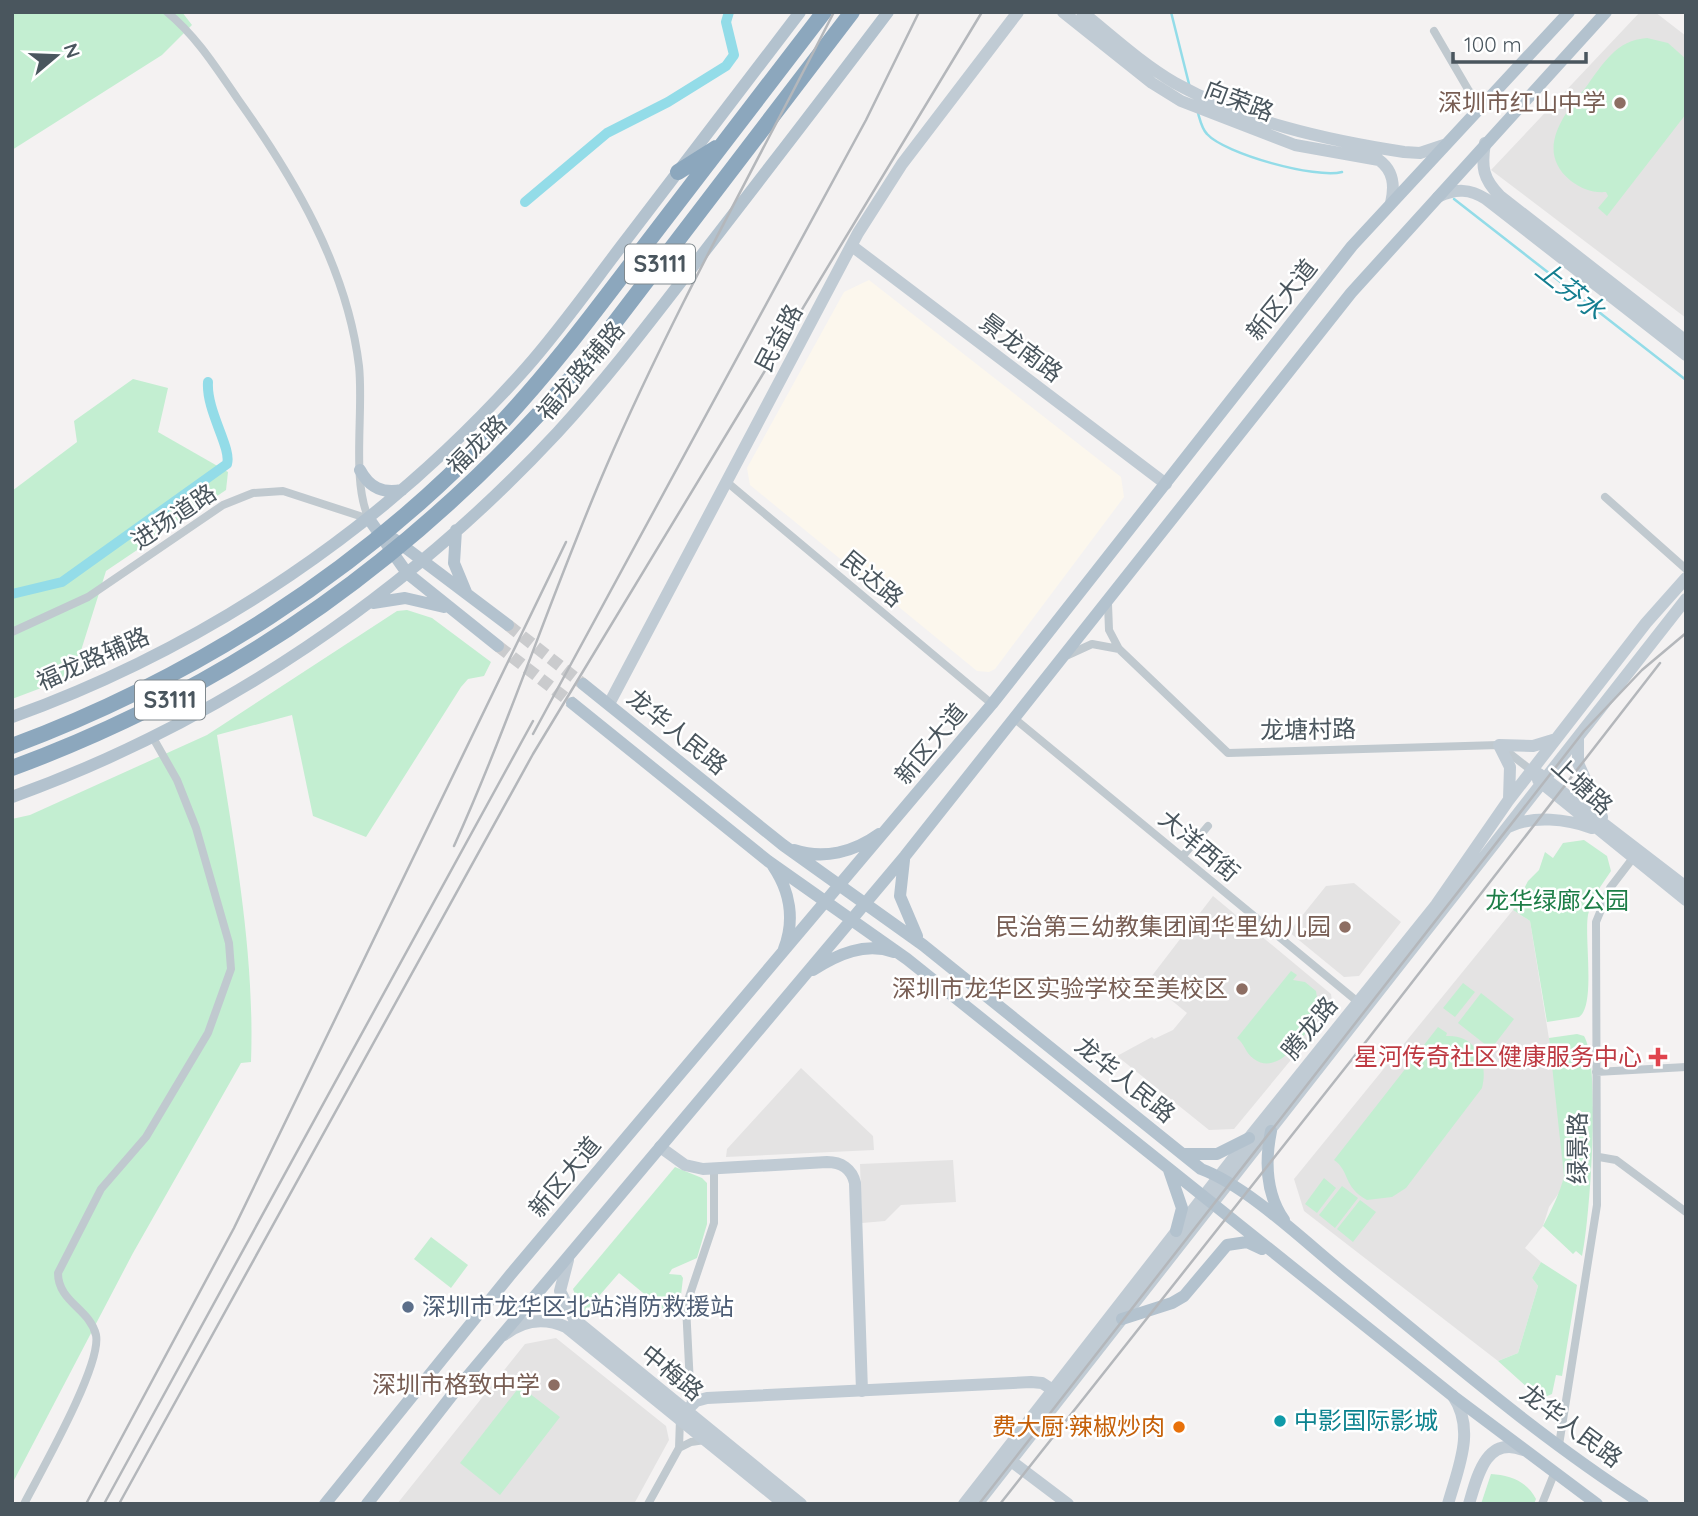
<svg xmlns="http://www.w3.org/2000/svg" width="1698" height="1516" font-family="Quicksand,'Noto Sans SC',sans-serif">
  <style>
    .commercial { fill: #fcf7ed }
    .education { fill: #e4e3e3 }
    .green { fill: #c3eed1 }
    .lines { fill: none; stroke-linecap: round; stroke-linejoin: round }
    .stream { stroke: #93dce8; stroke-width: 2.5 }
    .canal { stroke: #93dce8; stroke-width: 10 }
    .primary-tunnel { stroke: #cacbcd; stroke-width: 12; stroke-dasharray: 12 6; stroke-linecap: butt }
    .street { stroke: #c0c9cf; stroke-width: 8 }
    .secondary { stroke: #c0cbd4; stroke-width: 12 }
    .primary { stroke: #b3c2ce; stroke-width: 12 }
    .highway { stroke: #8ca7bd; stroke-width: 16 }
    .rail { stroke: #b4b7bb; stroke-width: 2.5 }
    .education-dot { fill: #8d6e63; stroke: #fff; stroke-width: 2.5 }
    .health-dot { fill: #e0444e; stroke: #fff; stroke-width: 2.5 }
    .service-dot { fill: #5c6f8a; stroke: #fff; stroke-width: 2.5 }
    .culture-dot { fill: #0f9aa8; stroke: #fff; stroke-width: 2.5 }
    .food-dot { fill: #e8710a; stroke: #fff; stroke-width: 2.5 }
    .labels { text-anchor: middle; stroke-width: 5; stroke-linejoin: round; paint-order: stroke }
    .shield { fill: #fff; stroke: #80898e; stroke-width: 2 }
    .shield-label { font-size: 23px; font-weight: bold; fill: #4a565e }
    .street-label { font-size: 24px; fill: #4a565e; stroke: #fff }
    .education-label { font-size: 24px; fill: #785e54; stroke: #fff; text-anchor: end }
    .park-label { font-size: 24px; fill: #1d7e47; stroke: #fff }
    .health-label { font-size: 24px; fill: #be3a42; stroke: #fff; text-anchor: end }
    .service-label { font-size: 24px; fill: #4e5e75; stroke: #fff; text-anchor: start }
    .culture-label { font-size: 24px; fill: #0d838f; stroke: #fff; text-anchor: start }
    .food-label { font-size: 24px; fill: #c56008; stroke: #fff; text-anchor: end }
    .water-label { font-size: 26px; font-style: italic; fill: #147e90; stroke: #fff }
  </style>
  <rect width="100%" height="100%" fill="#f4f2f2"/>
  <path class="commercial" d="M 869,280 L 1121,477 L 1124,497 L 995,669 L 989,672 L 977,671 L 750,485 L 747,468 L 844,292 Z"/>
  <path class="education" d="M 1640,12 L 1655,12 L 1686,36 L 1686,318 L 1491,170 Z
    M 1354,883 L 1401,922 L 1359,976 L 1344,977 L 1289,932 L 1326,886 Z
    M 1213,896 L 1331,994 L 1333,1009 L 1234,1129 L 1209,1130 L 1117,1056 L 1152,1037 L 1154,1039 L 1173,1030 L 1187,1013 L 1148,981 Z
    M 1513,910 L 1530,921 L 1555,1076 L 1564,1176 L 1561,1190 L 1549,1207 L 1543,1226 L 1525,1248 L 1541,1262 L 1532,1278 L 1538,1286 L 1518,1353 L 1498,1361 L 1304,1211 L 1294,1179 Z
    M 801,1068 L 873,1136 L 874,1150 L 726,1157 L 727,1149 Z
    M 953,1160 L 956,1202 L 901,1205 L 885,1221 L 862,1223 L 860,1164 Z
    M 556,1338 L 666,1426 L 669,1440 L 634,1504 L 397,1504 L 525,1344 Z"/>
  <path class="green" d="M 12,12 L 182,12 L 192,25 L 162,55 L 12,150 Z
    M 1647,38 L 1668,43 L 1686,59 L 1686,114 L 1607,216 L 1598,208 L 1608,196 L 1606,192 C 1592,193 1582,189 1571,181 C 1534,151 1564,114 1586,87 C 1603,64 1616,40 1647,38 Z
    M 133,379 L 168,388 L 158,432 L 228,472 L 226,490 L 106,571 L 73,676 L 12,699 L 12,491 L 77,442 L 74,421 Z
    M 407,610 L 432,618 L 491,662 L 484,676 L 468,679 L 461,687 L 366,837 L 313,816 L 292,715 L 217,735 C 234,844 255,952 251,1062 L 241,1063 L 133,1253 L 12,1484 L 12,819 L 30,815 L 207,735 L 397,611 Z
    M 1584,840 L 1607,856 L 1611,871 C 1601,886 1592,897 1588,915 C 1584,937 1596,1006 1579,1017 L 1547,1022 L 1530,921 L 1513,910 L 1528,881 L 1539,870 L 1545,852 L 1553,858 L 1563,843 Z
    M 1291,971 L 1297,975 L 1293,980 L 1305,982 L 1316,991 L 1319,1012 C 1308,1031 1280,1078 1254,1059 C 1245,1053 1245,1044 1237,1038 Z
    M 1463,983 L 1475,992 L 1455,1017 L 1443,1008 Z
    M 1481,993 L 1514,1019 L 1491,1049 L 1458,1023 Z
    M 1438,1027 L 1447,1033 L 1446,1036 C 1475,1034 1489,1061 1482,1088 L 1406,1188 L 1392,1197 L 1367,1200 C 1343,1187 1350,1171 1334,1160 Z
    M 1577,1034 L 1584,1036 C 1601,1064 1590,1219 1582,1256 L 1576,1251 L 1573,1254 L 1543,1226 C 1551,1211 1560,1193 1564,1176 L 1549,1038 Z
    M 675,1167 L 702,1178 L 707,1183 L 707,1224 L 697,1258 L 672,1269 L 669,1274 L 681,1275 L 683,1278 L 679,1312 L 666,1312 L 619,1273 L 586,1311 L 581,1311 L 573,1289 Z
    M 1324,1178 L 1336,1188 L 1317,1213 L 1305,1204 Z
    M 1342,1186 L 1358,1198 L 1335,1228 L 1319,1215 Z
    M 1360,1200 L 1376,1212 L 1353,1242 L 1337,1229 Z
    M 431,1237 L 468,1265 L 451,1288 L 414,1259 Z
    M 1541,1262 L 1577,1285 L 1562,1376 L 1556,1375 L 1552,1394 L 1540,1399 L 1498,1361 L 1518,1353 L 1538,1286 L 1532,1278 Z
    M 520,1386 L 560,1417 L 500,1495 L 460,1463 Z
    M 1491,1474 C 1509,1475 1527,1481 1536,1499 L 1534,1504 L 1481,1504 Z"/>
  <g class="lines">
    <path class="stream" d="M 1171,12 L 1189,84
      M 1198,113 C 1200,120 1202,129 1207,134 C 1225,154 1316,179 1342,172
      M 1454,199 L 1686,380"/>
    <path class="canal" d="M 525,202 L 607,133 L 668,102 L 726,66 L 734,55 L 726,22 L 729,12
      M 12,594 L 62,582 L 227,464 C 232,448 206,411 208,382"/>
    <path class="primary-tunnel" d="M 508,625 L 583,684
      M 498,646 L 572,703"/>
    <path class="street" d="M 167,12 C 196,36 215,66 237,98 C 294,178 347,267 359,366 C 364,411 351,481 369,519
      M 1434,31 L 1469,91 L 1483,104
      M 728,483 L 992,704
      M 1605,497 L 1686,569
      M 1108,604 L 1109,630 L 1119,649 L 1228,753 L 1499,745 L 1532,771
      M 12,632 L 88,597 L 223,505 L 253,493 L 283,491 L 369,519
      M 1068,655 L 1092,644 L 1119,649
      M 1015,719 L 1358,1002
      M 1182,857 L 1208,826
      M 1596,1072 L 1686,1067
      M 1599,1157 L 1616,1160 L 1686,1212
      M 691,1405 L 686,1306 L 714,1223 L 714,1169
      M 1559,1445 L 1597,1205 L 1596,922 L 1610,888 L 1633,858
      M 679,1448 L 691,1442 L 705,1440
      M 24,1504 C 40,1473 102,1365 96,1335 C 90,1309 58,1302 58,1273 L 101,1189 L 146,1137 L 208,1033 L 231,969 L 229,943 L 196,828 L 177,780 L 152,736
      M 648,1504 L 679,1448 L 680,1419
      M 1542,1504 L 1554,1474"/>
    <path class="secondary" d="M 1063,12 L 1152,83 L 1181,101 L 1295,145 L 1379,160 C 1394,171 1395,186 1391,203
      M 1082,12 C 1112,36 1142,64 1175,83 C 1245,122 1326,140 1404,152 L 1420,153 L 1444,145
      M 1485,143 C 1481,167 1483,179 1500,196 L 1686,341
      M 1438,197 C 1456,188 1470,189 1486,199 L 1686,355
      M 852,246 L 1166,484
      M 609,704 L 858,233 L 902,164 L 1018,12
      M 1578,739 L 1578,763 L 1602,817
      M 1539,774 L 1686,887
      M 1538,780 L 1686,900
      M 1509,799 L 1510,767 L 1499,745 L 1533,746 L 1556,739
      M 1508,827 C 1533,815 1567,819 1592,828
      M 660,1147 L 685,1165 L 703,1169 L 827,1162 C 841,1162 852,1169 855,1183 L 862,1391
      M 568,1260 L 560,1291 L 574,1319 L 801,1504
      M 504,1335 C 523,1320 544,1317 566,1327 L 784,1504
      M 686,1411 L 696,1401 L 707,1398 L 1031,1382 L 1042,1383 L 1053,1390
      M 1011,1461 L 1068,1504
      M 964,1504 L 1249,1138 L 1436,905 L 1508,801 L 1646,623 L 1686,578
      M 977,1504 L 1686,599
      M 1448,1504 C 1458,1468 1476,1430 1453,1396
      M 1469,1504 C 1477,1477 1486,1435 1523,1450"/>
    <path class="primary" d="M 360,470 C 369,487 382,494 402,490
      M 369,519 L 407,573 L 498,646
      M 456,530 L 454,563 L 466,592
      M 394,539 L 508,625
      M 373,603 L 405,598 L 444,607
      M 583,684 L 783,845 L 923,945 L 1201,1169 C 1249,1187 1306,1243 1347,1276 C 1443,1354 1538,1437 1643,1504
      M 572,703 L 768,861 L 907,959 L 1453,1396 L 1597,1504
      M 12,717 C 209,646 387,525 526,368 C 563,326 595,280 629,236 C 686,161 743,87 800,12
      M 12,797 C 220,722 407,594 557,433 C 606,380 650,322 694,265 C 759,181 824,97 888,12
      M 794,850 C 824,860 854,852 879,834
      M 904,860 L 900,896 L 917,936
      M 773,866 C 790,891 795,920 784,949
      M 813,970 C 838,954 865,942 894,952
      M 1271,1131 C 1265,1161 1266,1194 1284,1220
      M 1183,1154 L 1217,1154 L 1249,1138
      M 1169,1170 L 1182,1208 L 1176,1231
      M 1122,1319 L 1172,1303 L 1184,1296 L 1227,1245 L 1247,1242 L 1262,1249
      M 325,1504 L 511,1274 L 992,704 L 1352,246 L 1569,12
      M 367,1504 L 456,1390 L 905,856 L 1351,293 L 1606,12"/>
    <path class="highway" d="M 678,172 L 716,148
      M 12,746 C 192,679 358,573 491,434 C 546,377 593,314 640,252 C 702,172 763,92 824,12
      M 12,768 C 240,684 422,551 580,368 L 852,12"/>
    <path class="rail" d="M 533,734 L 866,120 L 919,12
      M 454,846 C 510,722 552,592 606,467 C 673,312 757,163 834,12
      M 86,1504 L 234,1228 L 566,542
      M 104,1504 L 533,721
      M 119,1504 L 533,754 L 982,12
      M 979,1504 L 1584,731 L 1642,670 L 1686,633
      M 1000,1504 L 1368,1039 L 1660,663"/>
  </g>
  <g class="education-dot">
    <circle cx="1620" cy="103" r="7"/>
    <circle cx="1345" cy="927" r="7"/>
    <circle cx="1242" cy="989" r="7"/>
    <circle cx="554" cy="1385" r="7"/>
  </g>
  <path class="health-dot" d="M1654.5 1046.5h7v7h7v7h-7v7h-7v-7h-7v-7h7z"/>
  <circle class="service-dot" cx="408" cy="1307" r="7"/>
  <circle class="culture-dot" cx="1280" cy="1421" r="7"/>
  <circle class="food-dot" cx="1179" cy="1427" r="7"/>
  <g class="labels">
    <g class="shield">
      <rect x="625" y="244.5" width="70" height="39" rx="5"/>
      <rect x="135" y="680.5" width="70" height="39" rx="5"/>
    </g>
    <g class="shield-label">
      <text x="660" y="272">S3111</text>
      <text x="170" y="708">S3111</text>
    </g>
    <g class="street-label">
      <text transform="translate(1239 101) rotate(21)" y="8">向荣路</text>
      <text transform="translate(1282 300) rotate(-51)" y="8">新区大道</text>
      <text transform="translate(779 338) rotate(-62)" y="8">民益路</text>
      <text transform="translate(1021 348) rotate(37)" y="8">景龙南路</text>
      <text transform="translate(581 371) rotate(-50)" y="8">福龙路辅路</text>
      <text transform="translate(477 445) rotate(-45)" y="8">福龙路</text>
      <text transform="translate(174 517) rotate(-34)" y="8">进场道路</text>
      <text transform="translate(872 579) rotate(40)" y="8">民达路</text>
      <text transform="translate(93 659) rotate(-24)" y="8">福龙路辅路</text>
      <text transform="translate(1308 730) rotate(-1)" y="8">龙塘村路</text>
      <text transform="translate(677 732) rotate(39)" y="8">龙华人民路</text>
      <text transform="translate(931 744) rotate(-50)" y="8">新区大道</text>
      <text transform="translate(1582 786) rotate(42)" y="8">上塘路</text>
      <text transform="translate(1199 846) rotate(40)" y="8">大洋西街</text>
      <text transform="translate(1310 1028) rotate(-51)" y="8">腾龙路</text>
      <text transform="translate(1125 1080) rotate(39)" y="8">龙华人民路</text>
      <text transform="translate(1578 1148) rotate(-90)" y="8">绿景路</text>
      <text transform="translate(565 1177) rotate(-50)" y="8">新区大道</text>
      <text transform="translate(672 1373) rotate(39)" y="8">中梅路</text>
      <text transform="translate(1571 1426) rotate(37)" y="8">龙华人民路</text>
    </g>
    <g class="education-label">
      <text x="1606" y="111">深圳市红山中学</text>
      <text x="1331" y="935">民治第三幼教集团闻华里幼儿园</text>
      <text x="1228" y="997">深圳市龙华区实验学校至美校区</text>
      <text x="540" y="1393">深圳市格致中学</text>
    </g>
    <g class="park-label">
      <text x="1557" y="909">龙华绿廊公园</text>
    </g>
    <g class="health-label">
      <text x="1642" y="1065">星河传奇社区健康服务中心</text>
    </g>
    <g class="service-label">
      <text x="422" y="1315">深圳市龙华区北站消防救援站</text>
    </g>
    <g class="culture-label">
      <text x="1294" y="1429">中影国际影城</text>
    </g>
    <g class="food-label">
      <text x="1165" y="1435">费大厨·辣椒炒肉</text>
    </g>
    <g class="water-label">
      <text transform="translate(1570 290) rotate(38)" y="9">上芬水</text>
    </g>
  </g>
  <rect width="1698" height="1516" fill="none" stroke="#4a565e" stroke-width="28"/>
  <g transform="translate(56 56) rotate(71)" stroke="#ffffff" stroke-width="5" paint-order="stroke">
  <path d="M0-5L12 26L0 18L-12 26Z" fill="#4a565e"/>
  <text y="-10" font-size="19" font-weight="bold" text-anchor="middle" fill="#4a565e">N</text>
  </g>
  <path d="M1453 52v10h133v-10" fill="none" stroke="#4a565e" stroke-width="3.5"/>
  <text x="1464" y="52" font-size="21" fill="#4a565e" stroke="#ffffff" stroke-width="5" paint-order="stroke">100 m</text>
</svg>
